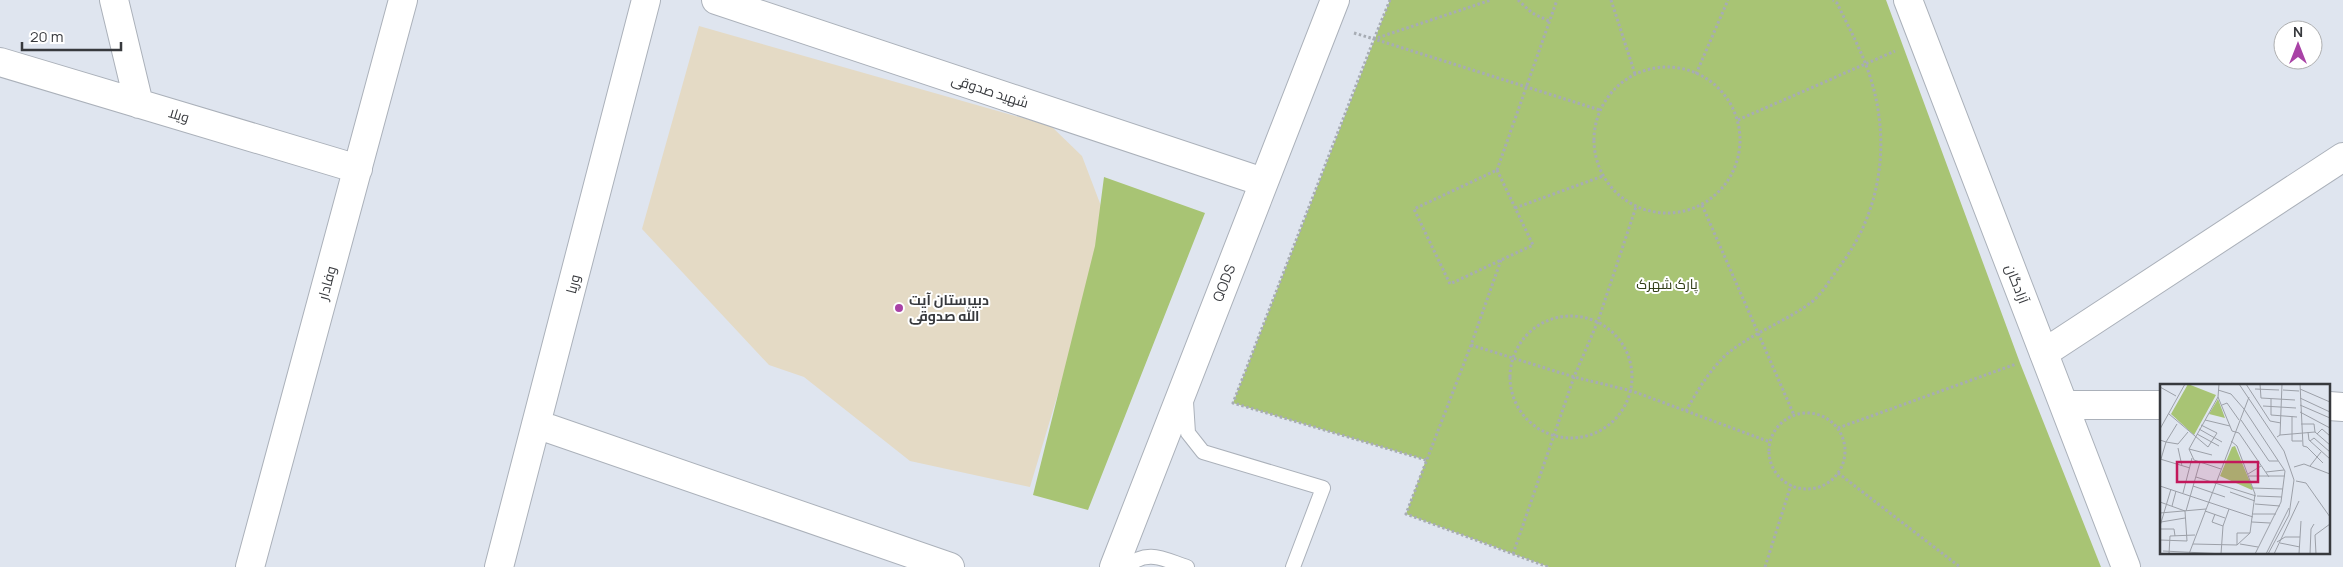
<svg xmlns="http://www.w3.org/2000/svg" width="2343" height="567" font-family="Manrope,Cairo,sans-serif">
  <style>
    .education { fill: #e4dac5 }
    .green { fill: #a8c474 }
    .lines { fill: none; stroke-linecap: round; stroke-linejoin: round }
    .lane-casing { stroke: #abb1ba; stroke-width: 16 }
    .street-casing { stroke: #abb1ba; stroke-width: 30 }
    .secondary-casing { stroke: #abb1ba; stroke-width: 30 }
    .path { stroke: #a7acb4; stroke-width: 3; stroke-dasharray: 2.5 2.5; stroke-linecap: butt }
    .lane { stroke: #fff; stroke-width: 14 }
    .street { stroke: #fff; stroke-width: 28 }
    .secondary { stroke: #fff; stroke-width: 28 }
    .poi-dot { fill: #a942a6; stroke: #fff; stroke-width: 2 }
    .labels { text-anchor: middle; stroke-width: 4; stroke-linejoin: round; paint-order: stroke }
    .street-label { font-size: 14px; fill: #37393d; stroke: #fff }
    .park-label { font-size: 14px; fill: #313e17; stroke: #fff }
    .poi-label { font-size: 14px; font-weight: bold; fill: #37393d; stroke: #fff; text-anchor: start }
    .inset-road { fill: none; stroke: #9ca0a8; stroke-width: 1 }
    .view { fill: #c2185b; fill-opacity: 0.15; stroke: #c2185b; stroke-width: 2.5 }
    .inset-edge { fill: none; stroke: #37393d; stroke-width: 2.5 }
  </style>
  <rect width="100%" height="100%" fill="#dfe5ef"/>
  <path class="education" d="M 699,26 L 1051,126 L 1082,156 L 1101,206 L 1101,250 L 1030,487 L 910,461 L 804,377 L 769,365 L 642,229 Z"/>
  <path class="green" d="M 1390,0 L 1886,0 L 2020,363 L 2101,567 L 1549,567 L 1406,514 L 1426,460 L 1233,403 Z
    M 1104,177 L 1205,213 L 1088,510 L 1033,495 L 1095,246 Z"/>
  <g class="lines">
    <g class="lane-casing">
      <path id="lane" d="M 1186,402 L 1188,433 L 1203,452 L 1323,488 L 1293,567
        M 1127,567 C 1147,548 1165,560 1187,567"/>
    </g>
    <g class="street-casing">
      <path id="street" d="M 114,0 L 139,104
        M 716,0 L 1263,182
        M 0,62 L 358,169
        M 2044,353 L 2343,157
        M 2066,405 L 2162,405
        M 2329,406 L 2343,407
        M 536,424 L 950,567
        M 250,567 L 403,0
        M 499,567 L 646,0"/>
    </g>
    <g class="secondary-casing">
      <path id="secondary" d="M 1908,0 L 2126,567
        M 1114,567 L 1335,0"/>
    </g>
    <path class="path" d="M 1518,0 L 1532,13 L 1549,21
      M 1611,0 L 1635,74
      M 1354,33 L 1374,39 L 1491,0
      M 1374,39 L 1390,0
      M1594 140a73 73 0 1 1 146 0a73 73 0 1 1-146 0Z
      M 1696,74 L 1728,0
      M 1738,120 L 1895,51
      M 1497,170 L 1533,245 L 1450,284 L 1414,209 Z
      M 1497,170 L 1557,0
      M 1702,205 L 1794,415
      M 1515,208 L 1603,176
      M 1501,260 L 1471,345 L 1406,514 L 1548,567
      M1510 377a61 61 0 1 1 122 0a61 61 0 1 1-122 0Z
      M 1471,345 L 1574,377 L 1632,391 L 1770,442
      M 1686,411 C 1697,391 1711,368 1728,353 C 1753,333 1784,322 1809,304 C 1821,296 1831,278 1840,266 C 1884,208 1892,133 1866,65 C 1858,44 1847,24 1837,3 L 1833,0
      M1769 451a38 38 0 1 1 76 0a38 38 0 1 1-76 0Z
      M 1838,428 L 2016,364
      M 1426,460 L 1233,403 L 1374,39 L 1600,110
      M 1838,473 L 1960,567
      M 1513,554 L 1574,377 L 1598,321 L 1636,207
      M 1765,567 L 1791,485"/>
    <use href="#lane" class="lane"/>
    <use href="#street" class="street"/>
    <use href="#secondary" class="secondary"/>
  </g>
  <circle class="poi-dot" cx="899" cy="308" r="5"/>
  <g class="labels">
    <g class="street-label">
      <text transform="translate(990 91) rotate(18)" y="5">شهید صدوقی</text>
      <text transform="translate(179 115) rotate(17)" y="5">ویلا</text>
      <text transform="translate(327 283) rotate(-75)" y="5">وفادار</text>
      <text transform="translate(1224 283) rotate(-69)" y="5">QODS</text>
      <text transform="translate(573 284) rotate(-76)" y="5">وریا</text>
      <text transform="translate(2017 284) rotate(69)" y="5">آزادگان</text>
    </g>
    <g class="park-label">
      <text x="1667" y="289">پارک شهرک</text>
    </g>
    <g class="poi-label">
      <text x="909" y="305">دبیرستان آیت<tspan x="909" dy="16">الله صدوقی</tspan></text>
    </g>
  </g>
  <g transform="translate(2160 384)">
    <rect width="170" height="170" fill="#dfe5ef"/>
    <path d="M 28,0 L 56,11 L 34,51 L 11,30 ZM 58,15 L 65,34 L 49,30 ZM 75,62 L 93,105 L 92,106 L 60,92 L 72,63 Z" fill="#a8c474"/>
    <path class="inset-road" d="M 59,0 L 58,13 L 29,65 L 34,76 L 61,85M 79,0 L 124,67 L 134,96 L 129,131 L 108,170M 86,0 L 110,37 L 121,39M 100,0 L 101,14 L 135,16M 140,0 L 143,62 L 147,63 L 163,79M 0,3 L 16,12M 95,5 L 119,6M 140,5 L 170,18M 58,6 L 71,10 L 84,25 L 125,87 L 121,118 L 95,170M 123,6 L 139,7M 58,13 L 72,47 L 79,49 L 109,93M 140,14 L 170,28M 111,15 L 111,31 L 137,33M 62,21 L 67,19 L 79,36M 140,21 L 170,34M 103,22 L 136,24M 140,28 L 170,44M 9,30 L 48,63 L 57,49 L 41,41M 132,32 L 132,57 L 142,57M 45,36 L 70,42M 81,36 L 109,77 L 118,77M 17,40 L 6,58 L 18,60 L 28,48M 0,45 L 25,0M 39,45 L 62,58M 148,48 L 149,56 L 170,75M 155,48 L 170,61M 37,50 L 59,62M 157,50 L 162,45 L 170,52M 120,51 L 155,48 L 154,40 L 141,40M 117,53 L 120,51 L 122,0M 0,56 L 6,58 L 1,75M 150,57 L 154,54 L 170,68M 18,64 L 22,82M 29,65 L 52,71M 0,75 L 30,84M 150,82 L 161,68M 134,83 L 144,80 L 170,90M 106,88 L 124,86M 88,90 L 101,82M 89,92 L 125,92M 36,93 L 96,112M 136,97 L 146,99 L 170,133M 0,102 L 93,133M 33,102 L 65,113M 93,104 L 123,105M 70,108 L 95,117M 23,109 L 32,74M 97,112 L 122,113M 0,118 L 25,127 L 27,157 L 0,156M 95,120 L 120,122M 12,122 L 16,107M 26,127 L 40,78M 45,127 L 65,134M 0,129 L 46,125M 55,130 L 52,138 L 63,142M 93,130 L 116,130M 1,138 L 25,134M 92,138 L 110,139M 0,142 L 11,105M 0,145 L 14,145 L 15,152M 155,151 L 156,170M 155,151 L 170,140M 117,158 L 125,153 L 140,153M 120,159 L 140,163M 33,160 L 77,161 L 90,149 L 95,110 L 77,62 L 71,57M 80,160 L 98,163M 77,161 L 77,149 L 90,149M 3,167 L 65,170M 9,170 L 10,152 L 35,151M 29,170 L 89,13M 61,170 L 63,142 L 69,125M 106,170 L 129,124M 114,170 L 139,117M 139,170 L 141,137M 150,170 L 151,145 L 154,140"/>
    <path class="view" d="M 17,78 L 98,78 L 98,98 L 17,98 Z"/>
    <rect width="170" height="170" class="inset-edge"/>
  </g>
  <g transform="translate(2298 45)"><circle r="24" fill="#ffffff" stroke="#afb0b1"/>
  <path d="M0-4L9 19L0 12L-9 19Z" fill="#a942a6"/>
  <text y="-8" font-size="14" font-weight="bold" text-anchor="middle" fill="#37393d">N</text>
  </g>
  <path d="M22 42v8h99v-8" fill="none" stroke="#37393d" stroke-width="2.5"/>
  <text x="30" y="42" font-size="15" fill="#37393d" stroke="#ffffff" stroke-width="4" paint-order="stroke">20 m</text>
</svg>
